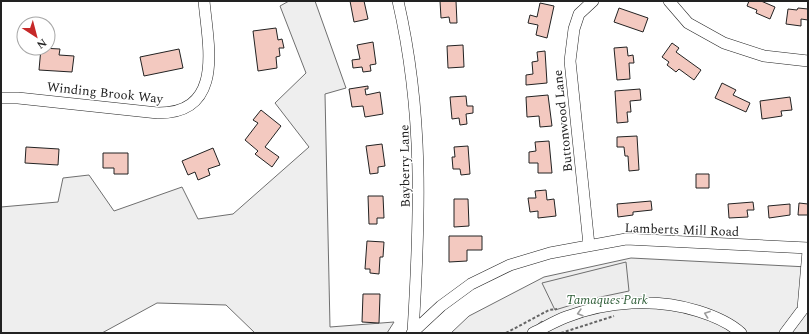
<svg xmlns="http://www.w3.org/2000/svg" width="809" height="334" font-family="Spectral,serif">
  <style>
    .green { fill: #eee; stroke: #6f6f6f }
    .parking { fill: #ededed; stroke: #6f6f6f }
    .building { fill: #f3c9c0; stroke: #222 }
    .lines { fill: none; stroke-linecap: round; stroke-linejoin: round }
    .minor-casing { stroke: #222; stroke-width: 12 }
    .path { stroke: #646464; stroke-width: 2; stroke-dasharray: 3 2; stroke-linecap: butt }
    .minor { stroke: #fff; stroke-width: 11 }
    .oneway { stroke: #9c9c9c }
    .labels { text-anchor: middle; stroke-width: 3; stroke-linejoin: round; paint-order: stroke }
    .street-label { font-size: 13px; fill: #222; stroke: #fff }
    .park-label { font-size: 13px; font-style: italic; fill: #2f5e38; stroke: #fff }
  </style>
  <rect width="100%" height="100%" fill="#fff"/>
  <path class="green" d="M 289,1 L 315,1 L 346,88 L 325,94 L 330,327 L 394,322 L 387,333 L 255,333 L 226,305 L 157,303 L 102,333 L 1,333 L 1,207 L 58,202 L 63,178 L 89,175 L 114,211 L 182,187 L 198,219 L 233,214 L 309,147 L 275,103 L 306,73 L 280,6 Z
    M 631,258 L 808,267 L 808,333 L 546,333 L 542,321 L 527,333 L 451,333 L 469,316 L 544,277 Z"/>
  <path class="parking" d="M 626,262 L 629,291 L 591,299 L 555,310 L 542,283 Z"/>
  <path class="building" d="M 350,1 L 364,1 L 368,19 L 354,22 Z
    M 440,1 L 456,1 L 457,23 L 450,23 L 449,17 L 441,18 Z
    M 749,1 L 761,1 L 775,7 L 770,19 L 756,13 L 757,10 L 747,6 Z
    M 540,3 L 554,6 L 547,38 L 536,35 L 538,25 L 528,23 L 530,15 L 537,17 Z
    M 619,8 L 648,18 L 643,32 L 614,22 Z
    M 798,8 L 808,9 L 808,20 L 801,19 L 801,26 L 786,24 L 788,9 L 797,10 Z
    M 276,28 L 278,40 L 282,39 L 284,48 L 279,48 L 280,56 L 276,57 L 277,68 L 258,71 L 253,31 Z
    M 373,42 L 376,64 L 370,65 L 371,71 L 363,72 L 362,67 L 353,68 L 352,60 L 360,59 L 357,45 Z
    M 672,43 L 679,48 L 676,52 L 701,70 L 694,80 L 679,69 L 676,72 L 667,65 L 669,62 L 662,57 Z
    M 463,45 L 464,67 L 448,68 L 447,46 Z
    M 627,47 L 628,56 L 633,55 L 634,63 L 629,63 L 630,79 L 617,80 L 614,48 Z
    M 41,48 L 60,49 L 59,55 L 74,56 L 72,72 L 39,70 Z
    M 179,49 L 183,68 L 144,76 L 140,57 Z
    M 545,51 L 547,83 L 526,85 L 526,75 L 533,74 L 532,62 L 538,61 L 537,52 Z
    M 722,83 L 736,90 L 733,95 L 750,103 L 746,112 L 715,98 Z
    M 368,86 L 368,89 L 365,89 L 366,95 L 380,92 L 383,114 L 365,117 L 363,106 L 352,107 L 349,89 Z
    M 640,89 L 641,100 L 630,101 L 631,112 L 627,112 L 628,122 L 617,123 L 615,91 Z
    M 548,95 L 552,126 L 540,127 L 539,116 L 527,117 L 526,97 Z
    M 466,96 L 467,106 L 473,106 L 473,113 L 466,114 L 467,124 L 460,125 L 459,118 L 452,119 L 450,97 Z
    M 790,97 L 792,110 L 781,111 L 782,116 L 762,119 L 760,101 Z
    M 261,110 L 281,126 L 265,147 L 279,157 L 272,167 L 255,154 L 258,151 L 245,140 L 258,123 L 253,120 Z
    M 637,136 L 639,170 L 629,171 L 628,156 L 625,156 L 624,147 L 617,147 L 617,137 Z
    M 549,141 L 552,173 L 538,173 L 538,163 L 529,163 L 529,152 L 536,151 L 535,142 Z
    M 382,144 L 385,166 L 378,167 L 378,173 L 370,174 L 366,146 Z
    M 468,146 L 470,174 L 461,175 L 460,169 L 453,169 L 452,157 L 455,157 L 454,147 Z
    M 26,147 L 59,149 L 58,165 L 25,163 Z
    M 213,148 L 220,165 L 208,169 L 210,175 L 198,180 L 195,172 L 188,175 L 182,161 Z
    M 103,153 L 128,153 L 128,174 L 114,174 L 114,168 L 103,168 Z
    M 696,174 L 709,174 L 709,188 L 696,188 Z
    M 546,190 L 547,200 L 554,199 L 556,216 L 538,218 L 538,211 L 530,212 L 528,198 L 536,198 L 535,191 Z
    M 368,196 L 383,196 L 384,218 L 377,218 L 377,224 L 369,224 Z
    M 454,199 L 468,199 L 469,226 L 454,227 Z
    M 651,201 L 652,210 L 633,212 L 633,215 L 618,217 L 617,204 Z
    M 753,202 L 754,210 L 747,210 L 748,217 L 729,218 L 728,204 Z
    M 799,203 L 808,204 L 808,215 L 798,215 Z
    M 790,204 L 790,215 L 769,218 L 768,206 Z
    M 449,236 L 482,236 L 482,250 L 467,250 L 467,261 L 449,262 Z
    M 367,241 L 384,242 L 383,257 L 380,257 L 379,274 L 370,273 L 370,269 L 365,269 Z
    M 363,294 L 380,294 L 379,323 L 362,322 Z"/>
  <g class="lines">
    <g class="minor-casing">
      <path id="minor" d="M 398,1 C 424,114 420,218 413,332
        M 669,1 L 688,23 L 724,43 L 764,56 L 808,61
        M 1,98 L 18,98 L 158,113 C 225,113 208,45 204,1
        M 589,245 L 570,61 L 574,29 L 579,14 L 593,1
        M 412,333 L 441,306 L 471,284 L 510,265 L 550,253 L 626,239 L 808,248
        M 533,333 C 544,328 555,321 566,317 C 608,301 655,298 698,311 C 714,316 729,322 741,333
        M 785,333 L 803,309 L 808,251"/>
    </g>
    <path class="path" d="M 506,333 L 549,310 L 557,309
      M 561,333 L 614,316"/>
    <use href="#minor" class="minor"/>
  </g>
  <defs><path id="oneway-chevron" d="M-2-3.5L2.5 0L-2 3.5" fill="none" stroke-width="1.6" stroke-linecap="round" stroke-linejoin="round"/></defs>
  <g class="oneway">
    <use href="#oneway-chevron" transform="translate(580 313) rotate(164)"/>
    <use href="#oneway-chevron" transform="translate(707 314) rotate(-160)"/>
  </g>
  <g class="labels">
    <g class="street-label">
      <text transform="translate(105 92) rotate(6)" y="5">Winding Brook Way</text>
      <text transform="translate(562 121) rotate(-96)" y="5">Buttonwood Lane</text>
      <text transform="translate(404 166) rotate(-91)" y="5">Bayberry Lane</text>
      <text transform="translate(682 229) rotate(2)" y="5">Lamberts Mill Road</text>
    </g>
    <g class="park-label">
      <text x="607" y="304">Tamaques Park</text>
    </g>
  </g>
  <rect width="809" height="334" fill="none" stroke="#222222" stroke-width="4"/>
  <g transform="translate(36 36) rotate(144)"><circle r="19" fill="#ffffff" stroke="#a7a7a7"/>
  <path d="M0-3L7 15L0 10L-7 15Z" fill="#c62828"/>
  <text y="-6" font-size="11" font-weight="bold" text-anchor="middle" fill="#222222">N</text>
  </g>
</svg>
